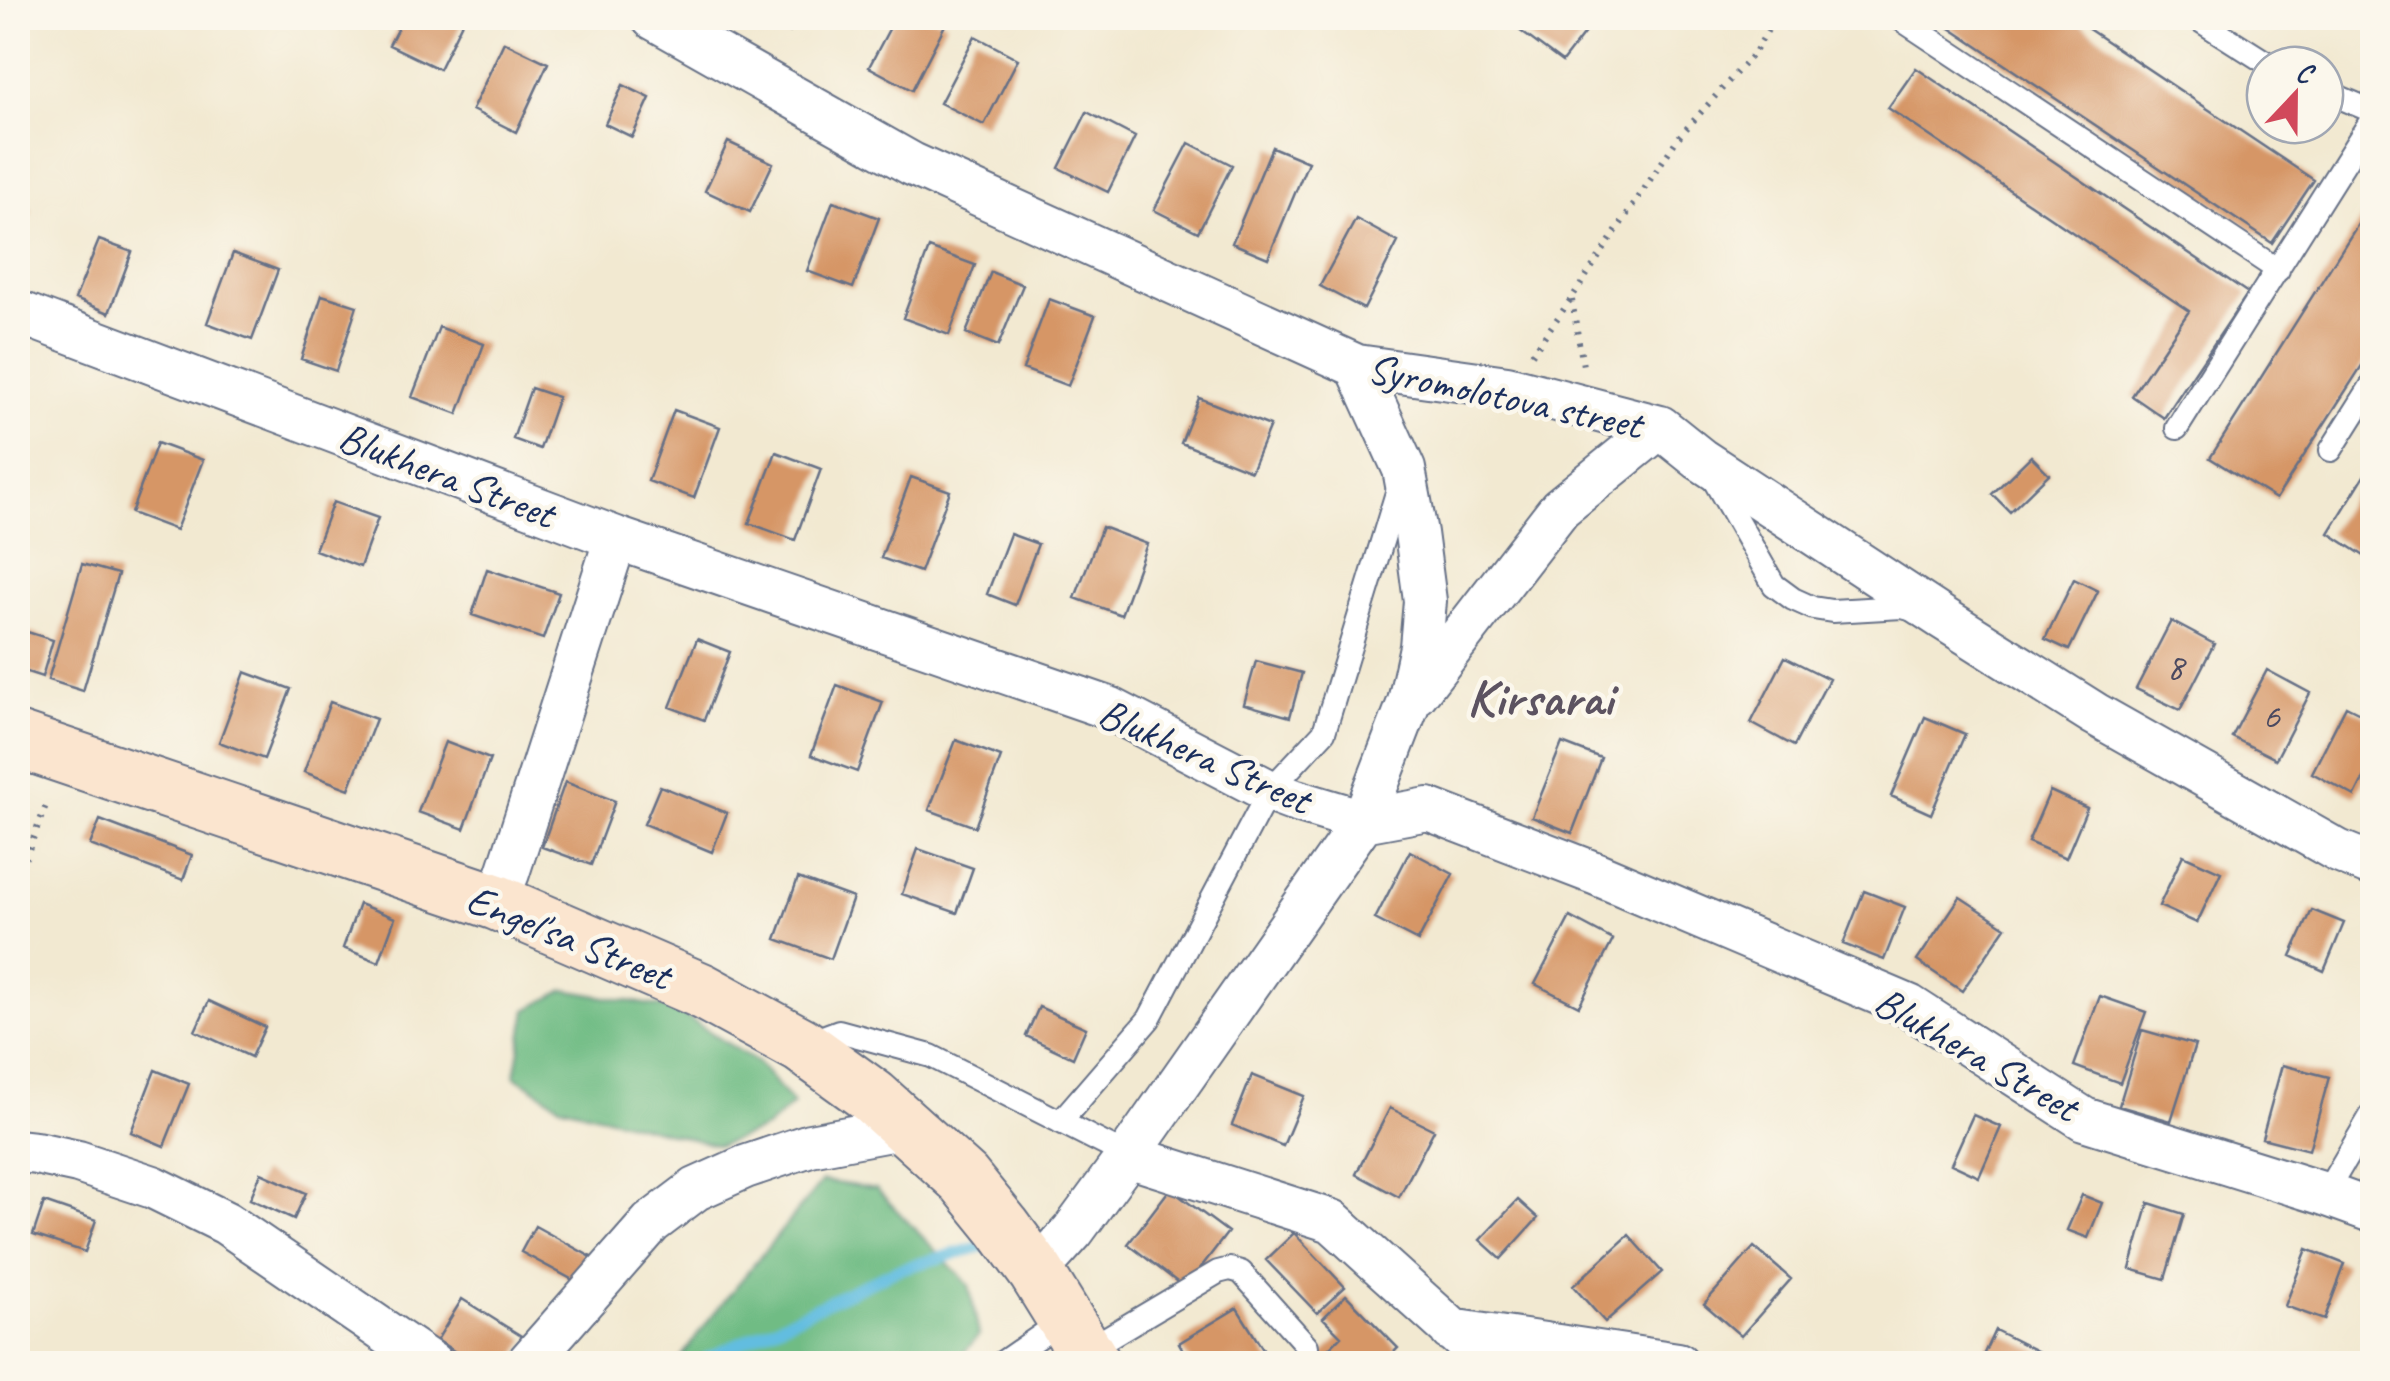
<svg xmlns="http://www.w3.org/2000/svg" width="2390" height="1381" font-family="Caveat,sans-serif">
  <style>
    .forest { fill: #6fbc84; stroke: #457671; stroke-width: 2.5 }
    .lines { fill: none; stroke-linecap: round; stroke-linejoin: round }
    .stream { stroke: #62bde0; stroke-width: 12 }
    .building { fill: #d69666 }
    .lane-casing { stroke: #667086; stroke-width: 26 }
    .street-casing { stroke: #667086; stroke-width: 46 }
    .secondary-casing { stroke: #667086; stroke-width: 59 }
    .path { stroke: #667086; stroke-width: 6; stroke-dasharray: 2.5 8; stroke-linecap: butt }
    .lane { stroke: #fff; stroke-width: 22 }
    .street { stroke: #fff; stroke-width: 42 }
    .secondary { stroke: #fbe5cf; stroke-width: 55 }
    .labels { text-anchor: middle; stroke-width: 9; stroke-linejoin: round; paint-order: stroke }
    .number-label { font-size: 38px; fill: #4a4960 }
    .street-label { font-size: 42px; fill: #1b2f5e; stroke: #fbf7ec }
    .district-label { font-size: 52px; font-weight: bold; fill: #5c5361; stroke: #fbf7ec }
  </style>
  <rect width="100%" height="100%" fill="#fbf7ec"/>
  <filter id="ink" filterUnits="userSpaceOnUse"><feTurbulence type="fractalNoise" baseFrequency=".01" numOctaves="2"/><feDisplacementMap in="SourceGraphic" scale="20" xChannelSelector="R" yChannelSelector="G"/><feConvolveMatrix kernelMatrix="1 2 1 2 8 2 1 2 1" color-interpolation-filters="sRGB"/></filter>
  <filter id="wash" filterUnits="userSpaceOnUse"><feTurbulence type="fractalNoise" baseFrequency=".0048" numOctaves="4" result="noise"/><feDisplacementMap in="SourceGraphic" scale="40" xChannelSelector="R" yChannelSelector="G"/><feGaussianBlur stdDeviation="2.25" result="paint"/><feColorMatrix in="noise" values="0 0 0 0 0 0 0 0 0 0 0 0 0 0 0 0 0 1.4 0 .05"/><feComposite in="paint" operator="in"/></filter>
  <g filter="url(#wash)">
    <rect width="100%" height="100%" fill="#f2e9d1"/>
    <path class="forest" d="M 565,990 L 674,1009 L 758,1063 L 793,1104 L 766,1128 L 719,1146 L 560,1105 L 515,1076 L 527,1010 Z
      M 822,1181 L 876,1189 L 969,1285 L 979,1335 L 955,1363 L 677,1363 L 712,1316 Z"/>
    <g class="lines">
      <path class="stream" d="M 703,1364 L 706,1359 L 896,1270 L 983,1246"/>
    </g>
    <g id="blocks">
      <path class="building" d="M 403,18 L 464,18 L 439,69 L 389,45 Z
        M 761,18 L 797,18 L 790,32 Z
        M 895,18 L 936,18 L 946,23 L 912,90 L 869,67 Z
        M 1503,18 L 1567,18 L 1586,31 L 1562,62 Z
        M 1935,18 L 2072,18 L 2314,180 L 2272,243 Z
        M 975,36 L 1018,59 L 984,125 L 940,103 Z
        M 504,42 L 548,63 L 516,132 L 472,110 Z
        M 1916,68 L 2248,293 L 2164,418 L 2132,396 L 2189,311 L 1888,108 Z
        M 623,85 L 650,98 L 632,137 L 605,124 Z
        M 1087,112 L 1135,137 L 1108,192 L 1059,168 Z
        M 728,142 L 773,163 L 750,212 L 705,191 Z
        M 1189,143 L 1232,165 L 1198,232 L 1154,210 Z
        M 1272,147 L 1308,162 L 1268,258 L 1232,243 Z
        M 833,201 L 879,218 L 853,288 L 807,271 Z
        M 2372,202 L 2372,350 L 2276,499 L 2210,458 Z
        M 18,204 L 32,210 L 18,248 Z
        M 1356,219 L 1398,242 L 1364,309 L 1320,286 Z
        M 99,240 L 132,252 L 109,313 L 75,299 Z
        M 929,248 L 975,265 L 949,335 L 903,318 Z
        M 233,253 L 278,270 L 252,340 L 207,323 Z
        M 991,272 L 1023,285 L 998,346 L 966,333 Z
        M 322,295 L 357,306 L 336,371 L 301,359 Z
        M 1049,299 L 1095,316 L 1068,386 L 1023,369 Z
        M 439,327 L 484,344 L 458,414 L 412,397 Z
        M 531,388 L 558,397 L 540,449 L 513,439 Z
        M 1199,398 L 1270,426 L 1251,471 L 1181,443 Z
        M 674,410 L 720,427 L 694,498 L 648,481 Z
        M 157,443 L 203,460 L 176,530 L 131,513 Z
        M 776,452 L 821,469 L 795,540 L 749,523 Z
        M 2031,456 L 2049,474 L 2010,512 L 1992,494 Z
        M 2372,463 L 2372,561 L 2329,533 Z
        M 911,477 L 950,491 L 920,572 L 881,558 Z
        M 333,502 L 378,518 L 360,567 L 315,550 Z
        M 1102,527 L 1147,544 L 1121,615 L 1075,598 Z
        M 1010,534 L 1038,544 L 1015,605 L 987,594 Z
        M 82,564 L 118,574 L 83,691 L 48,680 Z
        M 487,569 L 559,593 L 543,639 L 472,615 Z
        M 2074,579 L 2098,591 L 2069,650 L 2045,639 Z
        M 2171,621 L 2214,644 L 2180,710 L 2136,689 Z
        M 18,629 L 53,640 L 42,677 L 18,669 Z
        M 697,639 L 730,652 L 704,720 L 670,707 Z
        M 1785,657 L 1829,679 L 1794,746 L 1751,723 Z
        M 1256,661 L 1302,673 L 1290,717 L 1244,704 Z
        M 2267,670 L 2310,693 L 2276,759 L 2232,737 Z
        M 245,672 L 291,689 L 264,759 L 219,742 Z
        M 837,685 L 883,702 L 857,772 L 811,755 Z
        M 330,702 L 376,719 L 349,789 L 304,772 Z
        M 2346,706 L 2372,719 L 2372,762 L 2355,796 L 2312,773 Z
        M 1925,717 L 1965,734 L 1931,814 L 1891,796 Z
        M 956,740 L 1001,757 L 975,827 L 929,810 Z
        M 445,742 L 490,759 L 464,829 L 418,812 Z
        M 1562,743 L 1601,758 L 1572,833 L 1532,817 Z
        M 565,782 L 615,801 L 591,865 L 542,847 Z
        M 660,786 L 727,813 L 712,852 L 644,824 Z
        M 2050,791 L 2087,808 L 2066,858 L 2028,842 Z
        M 100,820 L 192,855 L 183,880 L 90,845 Z
        M 918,849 L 973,868 L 957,913 L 902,894 Z
        M 1410,851 L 1453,874 L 1418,941 L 1375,919 Z
        M 2183,855 L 2221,872 L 2197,923 L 2159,906 Z
        M 798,878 L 853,898 L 831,959 L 776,939 Z
        M 1864,891 L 1905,907 L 1884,960 L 1843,944 Z
        M 1960,897 L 2006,927 L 1962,991 L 1917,961 Z
        M 359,904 L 395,918 L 379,962 L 343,948 Z
        M 2312,910 L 2344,923 L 2324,971 L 2291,956 Z
        M 1570,917 L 1613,940 L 1579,1006 L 1535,984 Z
        M 2100,996 L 2146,1012 L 2120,1083 L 2074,1066 Z
        M 209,1001 L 265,1027 L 251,1057 L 195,1031 Z
        M 1039,1007 L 1086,1028 L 1073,1058 L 1026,1036 Z
        M 2142,1030 L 2195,1045 L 2171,1121 L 2119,1106 Z
        M 2282,1065 L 2329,1077 L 2309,1150 L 2262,1138 Z
        M 155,1070 L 189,1084 L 164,1146 L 131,1132 Z
        M 1252,1075 L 1304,1096 L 1283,1146 L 1232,1125 Z
        M 1390,1108 L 1434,1130 L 1399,1197 L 1356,1174 Z
        M 1973,1115 L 2001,1127 L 1979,1177 L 1951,1164 Z
        M 261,1173 L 306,1193 L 294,1219 L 250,1199 Z
        M 1170,1189 L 1228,1232 L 1185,1288 L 1128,1244 Z
        M 2082,1195 L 2102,1203 L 2088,1238 L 2067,1230 Z
        M 1518,1200 L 1538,1218 L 1501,1259 L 1480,1240 Z
        M 44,1202 L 96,1220 L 85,1252 L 33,1235 Z
        M 2149,1203 L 2184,1214 L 2165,1279 L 2130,1269 Z
        M 535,1226 L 602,1263 L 588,1288 L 521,1252 Z
        M 1294,1233 L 1345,1287 L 1317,1313 L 1266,1260 Z
        M 1629,1235 L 1662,1272 L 1605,1322 L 1573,1286 Z
        M 1754,1247 L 1791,1279 L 1741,1336 L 1704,1304 Z
        M 2307,1249 L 2345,1264 L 2324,1320 L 2285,1306 Z
        M 1346,1295 L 1398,1348 L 1382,1364 L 1313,1364 L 1341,1336 L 1323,1318 Z
        M 462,1299 L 526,1339 L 511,1364 L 474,1364 L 437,1340 Z
        M 1237,1308 L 1272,1364 L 1191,1364 L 1179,1343 Z
        M 1995,1330 L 2039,1352 L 2033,1364 L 1979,1364 Z"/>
    </g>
  </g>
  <g filter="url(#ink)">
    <use href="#blocks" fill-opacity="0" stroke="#667086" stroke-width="2.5"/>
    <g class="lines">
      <g class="lane-casing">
        <path id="lane" d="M 1899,18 L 2278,270
          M 2196,18 L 2270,65
          M 2325,91 L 2372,111
          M 2177,428 L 2372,119
          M 2331,450 L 2372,385
          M 1714,480 L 1774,585 L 1793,599 L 1813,608 L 1832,611 L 1902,607 L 1918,611
          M 804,1044 L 839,1031 L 931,1056 L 1128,1156
          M 1060,1122 L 1149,1019 L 1269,791 L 1324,732 L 1399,486
          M 2325,1194 L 2372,1114
          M 1085,1351 L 1218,1272 L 1230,1269 L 1241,1272 L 1307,1346
          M 1000,1364 L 1065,1319"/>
      </g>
      <g class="street-casing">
        <path id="street" d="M 653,18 L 912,164 L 1357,366 L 1507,387 L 1660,427 L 1700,459 L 1941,617 L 2095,714 L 2338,851 L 2372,865
          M 18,312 L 616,538 L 1109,708 L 1269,791 L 1293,800 L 1363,821 L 1428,809 L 1597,874 L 1909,1006 L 2084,1119 L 2325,1194 L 2372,1211
          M 1416,694 L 1560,508 L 1660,427
          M 496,902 L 508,873 L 616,538
          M 18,1151 L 36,1153 L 78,1162 L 153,1187 L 226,1223 L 432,1364
          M 1128,1156 L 1332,1221 L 1490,1364
          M 1036,1272 L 1073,1231 L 1128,1156 L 1363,821 L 1409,702 L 1421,647 L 1425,601 L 1416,533 L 1404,469 L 1357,366
          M 1451,1330 L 1678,1364
          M 527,1364 L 651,1223 L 696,1189 L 745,1167 L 810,1145 L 906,1127"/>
      </g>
      <g class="secondary-casing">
        <path id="secondary" d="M 18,740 L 496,902 L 700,990 L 801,1045 L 873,1097 L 964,1179 L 1003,1227 L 1036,1272 L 1093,1364"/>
      </g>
      <path class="path" d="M 1572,300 L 1583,366
        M 1532,354 L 1571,299 L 1678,138 L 1755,52 L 1775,18
        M 18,878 L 48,800"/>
      <use href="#lane" class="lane"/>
      <use href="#street" class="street"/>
      <use href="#secondary" class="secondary"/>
    </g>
  </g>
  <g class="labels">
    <g class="number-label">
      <text x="2175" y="679">8</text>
      <text x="2271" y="728">6</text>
    </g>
    <g class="street-label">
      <text transform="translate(1505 395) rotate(12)" y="15">Syromolotova street</text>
      <text transform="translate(447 474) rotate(21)" y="15">Blukhera Street</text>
      <text transform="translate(1205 755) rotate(24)" y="15">Blukhera Street</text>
      <text transform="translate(569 936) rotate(22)" y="15">Engel'sa Street</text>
      <text transform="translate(1977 1053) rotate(30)" y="15">Blukhera Street</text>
    </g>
    <g class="district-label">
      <text x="1540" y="715">Kirsarai</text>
    </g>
  </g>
  <rect width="2390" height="1381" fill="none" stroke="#fbf7ec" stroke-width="60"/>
  <g transform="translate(2295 95) rotate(22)"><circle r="48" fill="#fbf7ec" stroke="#a1a7b3" stroke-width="2.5"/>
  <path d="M0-8L18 38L0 25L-18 38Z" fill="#d1495b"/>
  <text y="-15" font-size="28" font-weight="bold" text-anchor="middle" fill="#1b2f5e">С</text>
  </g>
</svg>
